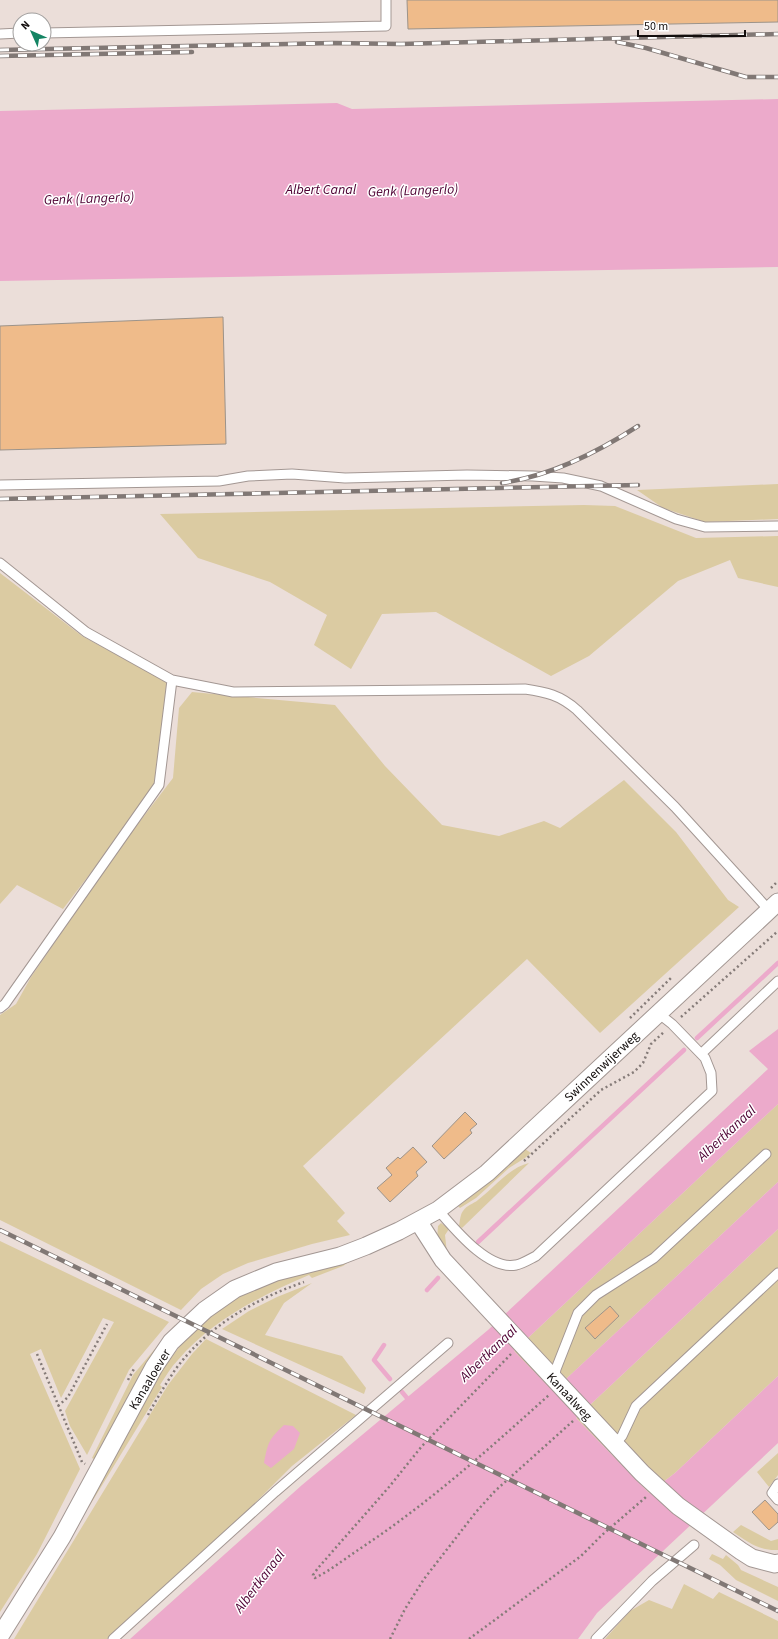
<svg xmlns="http://www.w3.org/2000/svg" width="778" height="1639" font-family="'Source Sans 3',sans-serif">
  <style>
    .green { fill: #dbcba2 }
    .water { fill: #ecaacb }
    .lines { fill: none; stroke-linecap: round; stroke-linejoin: round }
    .stream { stroke: #ecaacb; stroke-width: 4.5 }
    .building { fill: #efbb8a; stroke: #9c938a }
    .lane-casing { stroke: #a39793; stroke-width: 11 }
    .street-casing { stroke: #a39793; stroke-width: 19 }
    .path { stroke: #857b78; stroke-width: 2.5; stroke-dasharray: 2 3; stroke-linecap: butt }
    .lane { stroke: #fff; stroke-width: 9 }
    .street { stroke: #fff; stroke-width: 17 }
    .rail-casing { stroke: #817875; stroke-width: 4.5 }
    .rail { stroke: #fff; stroke-width: 3; stroke-dasharray: 9; stroke-linecap: butt }
    .labels { text-anchor: middle; stroke-width: 3; stroke-linejoin: round; paint-order: stroke }
    .street-label { font-size: 13px; fill: #130e0d; stroke: #fff }
    .water-label { font-size: 14px; font-style: italic; fill: #4e0033; stroke: #fff }
  </style>
  <rect width="100%" height="100%" fill="#ebded9"/>
  <path class="green" d="M 778,484 L 778,519 L 705,522 L 663,508 L 637,490 Z
    M 584,505 L 615,506 L 696,538 L 778,536 L 778,587 L 738,578 L 730,560 L 678,581 L 589,656 L 551,676 L 436,612 L 382,614 L 351,669 L 314,645 L 327,615 L 270,582 L 198,558 L 160,514 Z
    M 0,573 L 82,636 L 167,682 L 154,784 L 119,836 L 63,909 L 17,885 L 0,904 Z
    M 192,692 L 335,705 L 385,766 L 442,825 L 499,836 L 544,821 L 560,828 L 624,780 L 676,832 L 728,900 L 739,907 L 600,1033 L 527,959 L 303,1166 L 345,1213 L 337,1221 L 350,1235 L 312,1244 L 248,1263 L 223,1274 L 201,1289 L 181,1310 L 0,1220 L 0,1015 L 16,1004 L 31,977 L 121,846 L 173,778 L 179,708 Z
    M 778,1104 L 778,1182 L 552,1392 L 514,1351 Z
    M 525,1149 L 531,1153 L 525,1158 L 509,1168 L 476,1198 L 460,1208 L 457,1205 L 478,1191 Z
    M 529,1163 L 462,1228 L 459,1226 C 460,1221 460,1215 463,1211 C 467,1205 473,1204 478,1200 C 494,1188 510,1167 529,1163 Z
    M 441,1223 L 449,1229 L 445,1235 L 447,1253 L 437,1239 L 438,1226 Z
    M 778,1229 L 778,1376 L 675,1473 L 649,1493 L 576,1418 Z
    M 0,1241 L 169,1322 L 129,1370 L 87,1455 L 70,1426 L 65,1411 L 114,1322 L 103,1318 L 61,1398 L 41,1349 L 30,1354 L 80,1469 L 37,1554 L 0,1612 Z
    M 356,1257 L 343,1266 L 312,1278 L 309,1275 C 262,1295 212,1320 178,1360 C 171,1367 166,1376 160,1385 L 162,1387 L 76,1528 C 92,1497 109,1466 126,1435 C 155,1380 182,1327 239,1297 C 275,1277 317,1269 356,1257 Z
    M 312,1283 L 284,1303 L 265,1335 L 342,1356 L 366,1388 L 364,1394 L 222,1329 L 249,1311 L 277,1297 Z
    M 175,1325 L 178,1326 L 96,1460 L 92,1458 L 133,1375 Z
    M 206,1339 L 356,1415 L 292,1466 L 234,1524 L 107,1639 L 14,1639 L 168,1385 L 192,1354 Z
    M 778,1453 L 778,1475 L 769,1487 L 757,1472 Z
    M 741,1525 L 771,1541 L 778,1539 L 778,1550 C 759,1551 748,1542 733,1532 Z
    M 712,1554 L 723,1559 L 726,1555 L 738,1565 L 741,1570 L 778,1587 L 778,1601 L 736,1580 L 720,1565 L 709,1559 Z
    M 684,1584 L 713,1599 L 719,1592 L 778,1621 L 778,1639 L 605,1639 L 630,1611 L 649,1600 L 672,1609 Z"/>
  <path class="water" d="M 778,99 L 778,267 L 0,281 L 0,111 L 337,103 L 352,109 Z
    M 778,1029 L 778,1104 L 514,1351 L 553,1391 L 778,1182 L 778,1229 L 576,1418 L 649,1493 L 675,1473 L 778,1376 L 778,1443 L 597,1613 L 578,1639 L 130,1639 L 302,1485 L 488,1330 L 768,1069 L 749,1051 Z
    M 284,1425 L 293,1426 L 300,1433 L 294,1449 L 271,1468 L 264,1463 C 268,1442 269,1439 284,1425 Z"/>
  <g class="lines">
    <path class="stream" d="M 697,1038 L 778,963
      M 478,1242 L 684,1050
      M 427,1290 L 438,1278
      M 384,1345 L 374,1360 L 390,1379
      M 402,1392 L 407,1398"/>
  </g>
  <path class="building" d="M 407,0 L 778,0 L 778,22 L 408,29 Z
    M 223,317 L 226,444 L 0,450 L 0,326 Z
    M 465,1112 L 477,1124 L 470,1130 L 472,1133 L 444,1159 L 432,1146 Z
    M 413,1147 L 427,1162 L 416,1172 L 418,1176 L 390,1202 L 377,1188 L 392,1175 L 386,1168 L 398,1157 L 400,1159 Z
    M 610,1306 L 619,1316 L 595,1339 L 585,1328 Z
    M 765,1500 L 778,1514 L 778,1522 L 769,1530 L 752,1512 Z"/>
  <g class="lines">
    <g class="lane-casing">
      <path id="lane" d="M 44,33 L 386,26 L 386,0
        M 0,34 L 20,33
        M 0,485 L 219,481 L 248,476 L 292,474 L 345,478 L 467,475 L 533,476 L 563,478 L 601,486 L 676,519 L 705,527 L 778,526
        M 0,563 L 86,632 L 172,680 L 233,692 L 525,689 C 546,692 560,695 577,710 L 675,807 L 769,910
        M 0,1008 L 5,1004 L 159,785 L 172,680
        M 701,1054 L 778,981
        M 438,1210 C 454,1228 488,1271 516,1265 C 522,1264 530,1259 536,1256 L 712,1091 L 711,1073 L 705,1058 L 672,1024 L 658,1013
        M 554,1379 L 556,1369 L 578,1313 L 596,1295 L 654,1258 L 766,1154
        M 615,1444 L 622,1436 L 636,1406 L 778,1273
        M 778,1484 L 772,1493 L 778,1500
        M 113,1639 L 275,1492 L 448,1343
        M 596,1639 L 652,1581 L 694,1545"/>
    </g>
    <g class="street-casing">
      <path id="street" d="M 418,1221 L 443,1260 L 642,1473 L 678,1506 L 741,1551 L 752,1558 L 775,1564 L 778,1563
        M 0,1636 L 62,1537 L 154,1367 L 171,1342 L 205,1310 L 235,1289 L 276,1272 L 340,1256 L 366,1246 L 399,1231 L 438,1210 L 487,1173 L 778,902"/>
    </g>
    <path class="path" d="M 771,888 L 778,881
      M 681,1017 L 778,931
      M 630,1018 L 671,978
      M 524,1161 L 601,1090 L 634,1072 L 643,1063 L 651,1044 L 665,1031
      M 37,1354 L 82,1462 L 85,1464
      M 511,1354 L 422,1446 L 389,1487 L 318,1568 L 313,1575 L 315,1578 C 331,1570 346,1558 361,1548 C 429,1503 489,1449 549,1395
      M 128,1380 L 135,1367
      M 58,1406 L 68,1397 L 107,1324
      M 148,1415 C 156,1400 165,1385 175,1370 C 206,1327 255,1299 304,1282
      M 390,1639 L 405,1609 L 424,1579 L 476,1512 L 495,1491 L 573,1421
      M 469,1639 L 581,1556 L 602,1535 L 646,1497"/>
    <use href="#lane" class="lane"/>
    <use href="#street" class="street"/>
    <g class="rail-casing">
      <path id="rail" d="M 617,42 L 646,48 L 746,77 L 778,77
        M 0,50 L 333,43 L 401,44 L 778,34
        M 0,56 L 192,52
        M 502,483 C 550,476 598,452 638,426
        M 0,499 L 638,485
        M 0,1230 L 778,1611"/>
    </g>
    <use href="#rail" class="rail"/>
  </g>
  <g class="labels">
    <g class="street-label">
      <text transform="translate(601 1066) rotate(-43)" y="5">Swinnenwijerweg</text>
      <text transform="translate(149 1379) rotate(-59)" y="5">Kanaaloever</text>
      <text transform="translate(570 1396) rotate(47)" y="5">Kanaalweg</text>
    </g>
    <g class="water-label">
      <text x="321" y="194">Albert Canal</text>
      <text transform="translate(413 190) rotate(-2)" y="5">Genk (Langerlo)</text>
      <text transform="translate(89 198) rotate(-2)" y="5">Genk (Langerlo)</text>
      <text transform="translate(726 1133) rotate(-43)" y="5">Albertkanaal</text>
      <text transform="translate(488 1353) rotate(-44)" y="5">Albertkanaal</text>
      <text transform="translate(259 1581) rotate(-53)" y="5">Albertkanaal</text>
    </g>
  </g>
  <g transform="translate(32 32) rotate(315)"><circle r="19" fill="#ffffff" stroke="#a19f9e"/>
  <path d="M0-3L7 15L0 10L-7 15Z" fill="#148564"/>
  <text y="-6" font-size="11" font-weight="bold" text-anchor="middle" fill="#130e0d">N</text>
  </g>
  <path d="M638 30v6h107v-6" fill="none" stroke="#130e0d" stroke-width="2"/>
  <text x="644" y="30" font-size="12" fill="#130e0d" stroke="#ffffff" stroke-width="3" paint-order="stroke">50 m</text>
</svg>
